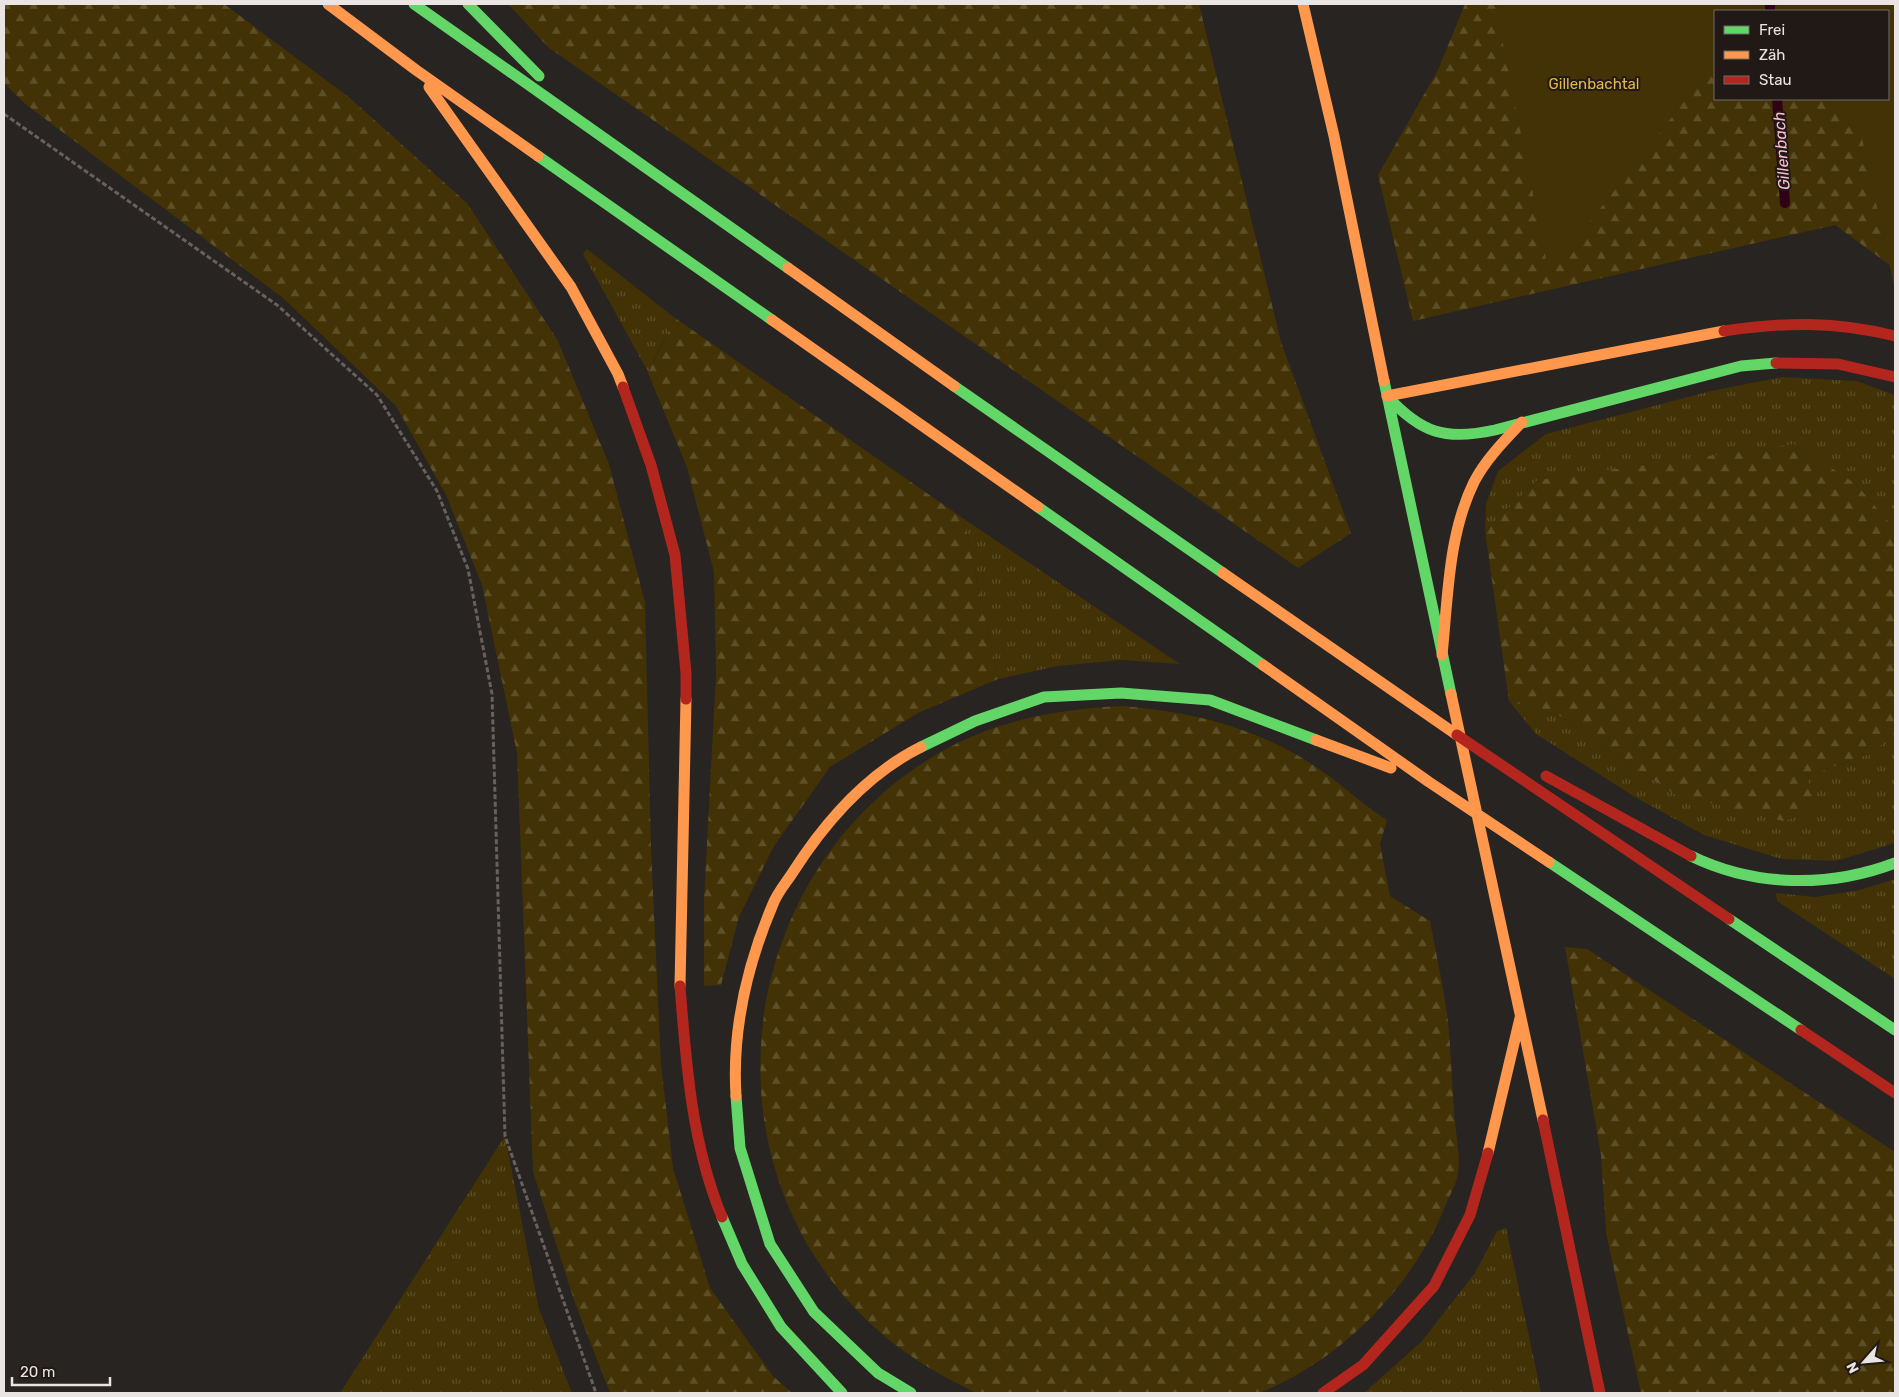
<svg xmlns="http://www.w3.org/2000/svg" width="1899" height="1397" font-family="Rubik,sans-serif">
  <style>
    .grass { fill: url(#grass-tufts) }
    .forest { fill: url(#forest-firs); fill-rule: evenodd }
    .green { fill: #423205 }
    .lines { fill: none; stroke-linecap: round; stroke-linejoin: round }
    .stream { stroke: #2f0315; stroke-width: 10 }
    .path { stroke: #68605f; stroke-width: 3; stroke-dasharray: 5 2.5; stroke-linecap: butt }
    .fast { stroke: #63d668; stroke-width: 11 }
    .slow { stroke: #ff974d; stroke-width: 11 }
    .jam { stroke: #b3261e; stroke-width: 11 }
    .labels { text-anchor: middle; stroke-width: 4; stroke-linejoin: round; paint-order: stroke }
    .park-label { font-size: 15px; fill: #e4b947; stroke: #211916 }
    .water-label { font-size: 16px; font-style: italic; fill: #ffbbcf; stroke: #211916 }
  </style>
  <defs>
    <pattern id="grass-tufts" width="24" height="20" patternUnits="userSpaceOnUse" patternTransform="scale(1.25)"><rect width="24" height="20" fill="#423205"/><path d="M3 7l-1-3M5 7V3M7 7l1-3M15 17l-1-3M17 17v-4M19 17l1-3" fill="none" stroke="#5d5029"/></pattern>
    <pattern id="forest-firs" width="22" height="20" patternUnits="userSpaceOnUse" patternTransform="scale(1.25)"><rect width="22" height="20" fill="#423205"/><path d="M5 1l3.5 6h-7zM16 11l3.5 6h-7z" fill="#5d5029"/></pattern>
  </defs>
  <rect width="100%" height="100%" fill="#272422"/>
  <path class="grass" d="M 587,249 L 675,318 L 648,372 L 583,254 Z
    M 1782,377 L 1856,381 L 1895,395 L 1895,529 L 1856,484 L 1538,480 L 1485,531 L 1486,504 L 1498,471 L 1546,434 L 1711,391 Z
    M 964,519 L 1180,664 L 1122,660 L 1058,666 L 998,679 Z
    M 1509,701 L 1560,716 L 1674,794 L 1807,776 L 1874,752 L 1895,731 L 1895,843 L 1836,861 L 1782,859 L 1704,835 L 1635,797 L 1536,734 Z
    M 1895,879 L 1895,979 L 1777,901 L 1776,893 L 1816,897 L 1860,890 Z
    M 505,1136 L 539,1309 L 572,1393 L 340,1393 Z
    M 1506,1228 L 1541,1393 L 1364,1393 L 1422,1341 L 1475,1273 L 1497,1231 Z"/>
  <path class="forest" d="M 4,4 L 224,4 L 350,98 L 467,203 L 557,339 L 609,464 L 645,602 L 651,849 L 661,1064 L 673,1168 L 710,1288 L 773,1376 L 792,1393 L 610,1393 L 575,1303 L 533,1172 L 517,753 L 482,585 L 446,495 L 396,406 L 283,298 L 24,103 L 4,83 Z
    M 508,4 L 1199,4 L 1281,342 L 1351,533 L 1298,568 L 549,48 Z
    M 1465,4 L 1895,4 L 1895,269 L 1835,225 L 1413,321 L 1378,175 L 1438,70 ZM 1715,11 L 1888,11 L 1888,99 L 1715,99 Z
    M 675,318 L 964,519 L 998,679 L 918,713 L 830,767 L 774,846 L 739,917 L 721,985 L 704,986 L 704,900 L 716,674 L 714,572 L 687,467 L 648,373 Z
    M 1794,444 L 1856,484 L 1895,529 L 1895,731 L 1874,752 L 1807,776 L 1817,811 L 1783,821 L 1674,794 L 1560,716 L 1509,701 L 1485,531 L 1538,480 Z
    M 1121,706 C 1198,712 1266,730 1329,776 C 1349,791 1366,807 1387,820 L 1380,844 L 1390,896 L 1430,921 C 1436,954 1444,988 1448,1022 C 1451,1052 1452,1082 1454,1112 C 1455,1130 1461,1156 1458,1173 C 1457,1183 1450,1195 1446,1204 C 1414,1286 1341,1361 1259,1393 L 976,1393 C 939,1375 903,1354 873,1326 C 693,1160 736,861 950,747 C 1003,719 1062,709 1121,706 Z
    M 1565,947 L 1587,949 L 1895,1152 L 1895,1393 L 1641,1393 L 1606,1233 L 1601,1155 Z"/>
  <path class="green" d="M 1495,4 L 1895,4 L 1895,291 L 1861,133 L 1823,99 L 1888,99 L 1888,11 L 1715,11 L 1715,62 L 1549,274 Z"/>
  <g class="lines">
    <path class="stream" d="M 1770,4 L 1770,11
      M 1777,99 L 1785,203"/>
    <path class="path" d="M 4,114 L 277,305 L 377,395 L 437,491 L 468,569 L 492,694 L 505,1136 L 596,1393"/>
    <path class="fast" d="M 414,4 L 788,268
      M 468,4 L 539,76
      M 538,156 L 772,320
      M 1384,381 L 1451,694
      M 954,386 L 1223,573
      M 1387,396 C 1421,433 1445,441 1495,430 L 1741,366 L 1776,363
      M 1038,507 L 1263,665
      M 921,747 L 975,721 L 1044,697 L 1121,693 L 1210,700 L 1316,740
      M 1691,856 C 1755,887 1829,888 1895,863
      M 1549,862 L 1801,1030
      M 1729,919 L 1895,1030
      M 736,1096 L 740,1148 L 770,1244 L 814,1312 L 878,1373 L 911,1393
      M 722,1217 L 742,1264 L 781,1327 L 842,1393"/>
    <path class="slow" d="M 328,4 L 416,70 L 538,156
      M 1303,4 L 1334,136 L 1384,381
      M 429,87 L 571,287 L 618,374 L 623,387
      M 788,268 L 954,386
      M 772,320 L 1038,507
      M 1387,396 L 1724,331
      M 1223,573 L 1457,735
      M 1442,655 C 1448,598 1448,535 1474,482 C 1486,459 1505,440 1522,422
      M 1263,665 L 1429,782 L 1549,862
      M 1451,694 L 1543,1120
      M 1316,740 L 1391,768
      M 680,986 L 686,699
      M 736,1096 C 732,1031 747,965 773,904 C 777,893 786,883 793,872 C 825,822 867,774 921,747
      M 1488,1153 L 1520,1018"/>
    <path class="jam" d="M 1724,331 C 1785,322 1835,321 1895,336
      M 1776,363 L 1838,364 L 1895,377
      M 623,387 L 651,465 L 675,555 L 686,673 L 686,699
      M 1457,735 L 1729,919
      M 1546,776 L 1691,856
      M 680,986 C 686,1064 692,1145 722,1217
      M 1801,1030 L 1895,1093
      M 1543,1120 L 1600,1393
      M 1323,1393 L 1363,1365 L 1434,1286 L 1470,1215 L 1488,1153"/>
  </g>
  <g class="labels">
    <g class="park-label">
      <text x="1594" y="89">Gillenbachtal</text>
    </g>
    <g class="water-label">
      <text transform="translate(1781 151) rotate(-94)" y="6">Gillenbach</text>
    </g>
  </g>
  <rect width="1899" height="1397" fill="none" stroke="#eae4e2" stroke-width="10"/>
  <rect x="1714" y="10" width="175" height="90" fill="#211916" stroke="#716a68"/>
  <rect x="1724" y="26" width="25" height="8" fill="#63d668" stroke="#716a68"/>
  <text x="1759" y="35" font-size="15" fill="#eae4e2">Frei</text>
  <rect x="1724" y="51" width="25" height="8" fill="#ff974d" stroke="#716a68"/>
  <text x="1759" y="60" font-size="15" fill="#eae4e2">Zäh</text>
  <rect x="1724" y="76" width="25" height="8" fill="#b3261e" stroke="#716a68"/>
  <text x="1759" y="85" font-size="15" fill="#eae4e2">Stau</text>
  <g transform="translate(1864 1362) rotate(243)" stroke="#211916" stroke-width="4" paint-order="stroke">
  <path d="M0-4L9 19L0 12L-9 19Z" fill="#eae4e2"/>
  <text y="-8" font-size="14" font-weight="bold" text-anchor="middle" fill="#eae4e2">N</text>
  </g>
  <path d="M12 1377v8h98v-8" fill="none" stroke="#eae4e2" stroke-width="2.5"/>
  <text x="20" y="1377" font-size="15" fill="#eae4e2" stroke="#211916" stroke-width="4" paint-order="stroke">20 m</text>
</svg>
